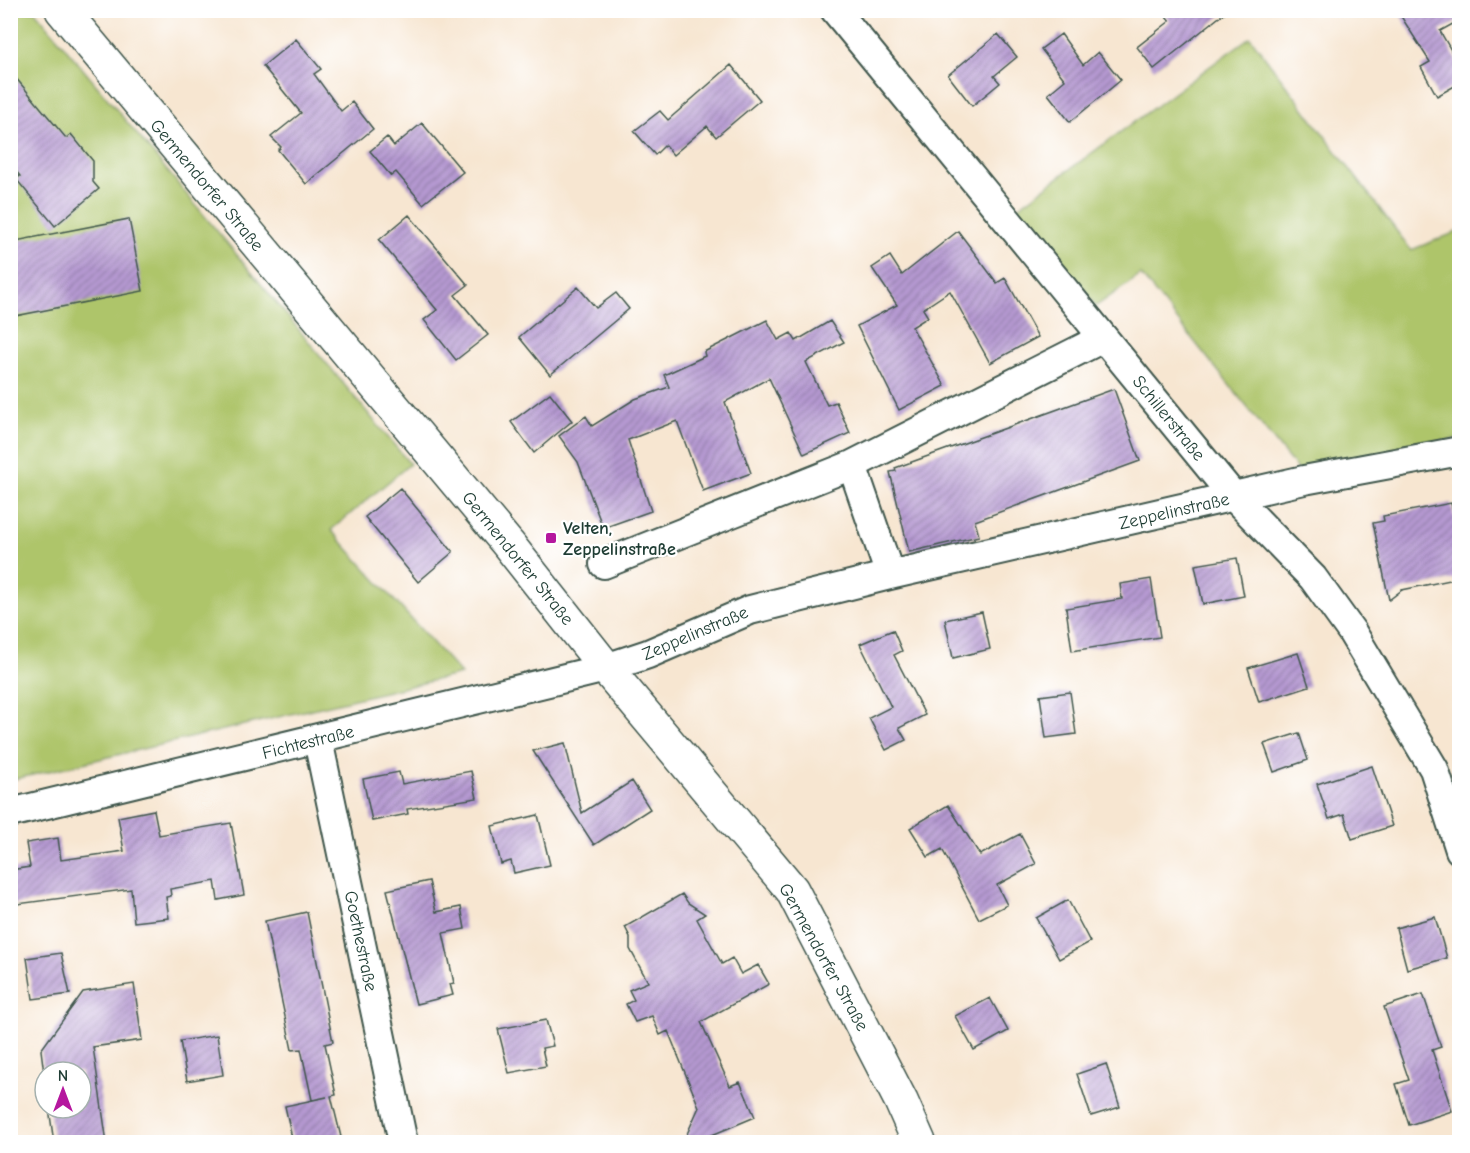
<svg xmlns="http://www.w3.org/2000/svg" width="1470" height="1153" font-family="'Comic Neue',sans-serif">
  <style>
    .grass { fill: #aec56a; stroke: #66814f; stroke-width: 1.5 }
    .building { fill: url(#building-hatch) }
    .lines { fill: none; stroke-linecap: round; stroke-linejoin: round }
    .street-casing { stroke: #3f564c; stroke-width: 32 }
    .secondary-casing { stroke: #3f564c; stroke-width: 36 }
    .street { stroke: #fff; stroke-width: 28 }
    .secondary { stroke: #fff; stroke-width: 33 }
    .poi-dot { fill: #b5179e; stroke: #fff; stroke-width: 2 }
    .labels { text-anchor: middle; stroke-width: 4.5; stroke-linejoin: round; paint-order: stroke }
    .street-label { font-size: 18px; fill: #1f3d34; stroke: #fff }
    .poi-label { font-size: 18px; font-weight: bold; fill: #1f3d34; stroke: #fff; text-anchor: start }
  </style>
  <defs>
    <pattern id="building-hatch" width="6" height="6" patternUnits="userSpaceOnUse" patternTransform="scale(1.5)"><rect width="6" height="6" fill="#b599d1"/><path d="M-1 1l2-2M0 6l6-6M5 7l2-2" fill="none" stroke="#937eaa"/></pattern>
  </defs>
  <rect width="100%" height="100%" fill="#fff"/>
  <filter id="ink" filterUnits="userSpaceOnUse"><feTurbulence type="fractalNoise" baseFrequency=".0167" numOctaves="2"/><feDisplacementMap in="SourceGraphic" scale="12" xChannelSelector="R" yChannelSelector="G"/><feConvolveMatrix kernelMatrix="1 2 1 2 8 2 1 2 1" color-interpolation-filters="sRGB"/></filter>
  <filter id="wash" filterUnits="userSpaceOnUse"><feTurbulence type="fractalNoise" baseFrequency=".008" numOctaves="4" result="noise"/><feDisplacementMap in="SourceGraphic" scale="24" xChannelSelector="R" yChannelSelector="G"/><feGaussianBlur stdDeviation="1.35" result="paint"/><feColorMatrix in="noise" values="0 0 0 0 0 0 0 0 0 0 0 0 0 0 0 0 0 1.4 0 .05"/><feComposite in="paint" operator="in"/></filter>
  <g filter="url(#wash)">
    <rect width="100%" height="100%" fill="#f7e6d1"/>
    <path class="grass" d="M 10,11 L 35,11 L 410,464 L 331,530 L 461,674 L 11,780 Z
      M 1250,37 L 1411,250 L 1459,231 L 1459,438 L 1300,473 L 1141,275 L 1096,306 L 1017,208 Z"/>
    <g id="blocks">
      <path class="building" d="M 1161,10 L 1228,10 L 1154,69 L 1137,47 L 1170,21 Z
        M 1397,10 L 1460,10 L 1460,20 L 1440,31 L 1460,66 L 1460,83 L 1437,96 L 1421,67 L 1430,62 Z
        M 998,34 L 1017,57 L 994,76 L 1000,83 L 972,106 L 948,75 Z
        M 1061,34 L 1083,65 L 1098,52 L 1121,80 L 1070,122 L 1048,94 L 1065,80 L 1041,49 Z
        M 296,39 L 321,69 L 314,74 L 341,111 L 352,102 L 373,129 L 306,184 L 278,150 L 281,147 L 271,137 L 301,113 L 263,66 Z
        M 731,65 L 760,100 L 716,137 L 707,126 L 673,155 L 665,145 L 655,155 L 634,131 L 660,111 L 668,120 Z
        M 10,71 L 66,138 L 71,134 L 93,161 L 93,182 L 99,189 L 55,226 L 16,179 L 20,176 L 10,164 Z
        M 422,123 L 463,172 L 423,204 L 396,172 L 391,176 L 370,151 L 387,137 L 394,146 Z
        M 409,215 L 468,285 L 455,295 L 488,335 L 456,360 L 424,320 L 437,310 L 379,240 Z
        M 129,219 L 143,291 L 10,317 L 10,242 Z
        M 958,231 L 997,283 L 1005,278 L 1038,337 L 990,363 L 950,291 L 923,309 L 928,317 L 912,327 L 945,386 L 899,410 L 857,326 L 897,305 L 872,268 L 890,256 L 902,275 Z
        M 578,287 L 596,308 L 616,293 L 629,309 L 550,375 L 519,337 Z
        M 767,320 L 778,340 L 791,333 L 796,341 L 830,321 L 844,342 L 806,362 L 827,405 L 836,402 L 850,433 L 804,454 L 769,378 L 725,402 L 751,473 L 703,491 L 677,421 L 628,440 L 651,511 L 603,528 L 578,462 L 559,436 L 586,416 L 592,426 L 635,399 L 669,387 L 664,375 L 705,356 L 704,352 Z
        M 1114,389 L 1140,461 L 975,521 L 979,536 L 909,552 L 890,472 L 896,471 L 895,468 Z
        M 550,393 L 572,421 L 534,453 L 511,422 Z
        M 400,488 L 453,552 L 418,582 L 365,517 Z
        M 1451,503 L 1460,539 L 1460,578 L 1402,590 L 1389,600 L 1373,523 L 1384,521 L 1383,516 Z
        M 1237,558 L 1244,596 L 1203,604 L 1195,565 Z
        M 1151,579 L 1160,637 L 1072,651 L 1066,608 L 1122,599 L 1120,584 Z
        M 982,612 L 990,649 L 953,658 L 945,620 Z
        M 893,630 L 902,651 L 894,655 L 925,715 L 899,728 L 906,740 L 886,750 L 869,718 L 891,707 L 860,644 Z
        M 1298,653 L 1309,686 L 1259,702 L 1248,668 Z
        M 1070,692 L 1076,734 L 1046,738 L 1040,696 Z
        M 1299,733 L 1308,760 L 1274,772 L 1264,744 Z
        M 565,743 L 582,813 L 632,781 L 650,809 L 594,845 L 533,751 Z
        M 1372,766 L 1392,826 L 1352,839 L 1344,814 L 1329,819 L 1317,784 Z
        M 471,771 L 477,798 L 407,809 L 408,814 L 372,821 L 363,779 L 399,772 L 402,784 Z
        M 948,805 L 980,855 L 1020,834 L 1036,864 L 997,885 L 1007,905 L 979,919 L 942,849 L 928,857 L 910,828 Z
        M 154,810 L 159,835 L 231,823 L 244,895 L 218,900 L 215,881 L 170,889 L 171,896 L 166,897 L 169,918 L 134,922 L 131,889 L 10,905 L 10,870 L 30,867 L 26,843 L 58,838 L 61,860 L 124,851 L 118,817 Z
        M 538,815 L 550,865 L 514,873 L 511,861 L 501,864 L 492,826 Z
        M 429,881 L 436,912 L 461,907 L 465,929 L 443,933 L 454,983 L 450,984 L 453,995 L 416,1004 L 387,890 Z
        M 682,894 L 688,903 L 705,914 L 697,919 L 722,964 L 732,958 L 741,974 L 758,965 L 769,984 L 701,1022 L 730,1086 L 740,1082 L 755,1117 L 693,1143 L 683,1143 L 699,1107 L 668,1031 L 660,1035 L 652,1016 L 635,1022 L 626,1004 L 634,1000 L 629,990 L 648,982 L 630,949 L 630,937 L 625,927 Z
        M 1068,900 L 1090,942 L 1059,959 L 1036,918 Z
        M 307,912 L 333,1042 L 325,1044 L 336,1095 L 331,1096 L 341,1137 L 316,1143 L 293,1143 L 285,1106 L 327,1097 L 312,1100 L 301,1049 L 292,1050 L 265,921 Z
        M 1435,917 L 1447,958 L 1407,969 L 1396,928 Z
        M 61,953 L 70,994 L 33,999 L 27,958 Z
        M 134,984 L 142,1040 L 93,1047 L 107,1143 L 54,1143 L 49,1108 L 81,1108 L 81,1072 L 45,1072 L 45,1081 L 41,1050 L 83,992 Z
        M 1423,994 L 1441,1047 L 1432,1050 L 1452,1111 L 1409,1125 L 1396,1084 L 1409,1080 L 1384,1007 Z
        M 990,998 L 1008,1031 L 974,1050 L 955,1016 Z
        M 546,1020 L 553,1046 L 542,1048 L 546,1066 L 509,1073 L 498,1029 Z
        M 217,1035 L 223,1075 L 187,1081 L 180,1041 Z
        M 1106,1064 L 1120,1107 L 1091,1116 L 1077,1074 Z"/>
    </g>
  </g>
  <g filter="url(#ink)">
    <use href="#blocks" fill-opacity="0" stroke="#3f564c" stroke-width="1.5"/>
    <g class="lines">
      <g class="street-casing">
        <path id="street" d="M 835,10 L 1234,497 L 1313,578 L 1352,632 L 1434,769 L 1460,850
          M 852,465 L 1103,338
          M 604,564 L 852,465 L 890,575
          M 318,740 L 403,1142
          M 10,813 L 606,668 L 648,654 L 750,610 L 890,575 L 1304,480 L 1460,451"/>
      </g>
      <g class="secondary-casing">
        <path id="secondary" d="M 62,10 L 508,544 L 606,668 L 792,890 L 901,1101 L 919,1142"/>
      </g>
      <use href="#street" class="street"/>
      <use href="#secondary" class="secondary"/>
    </g>
  </g>
  <rect class="poi-dot" x="545" y="532" width="12" height="12" rx="3"/>
  <g class="labels">
    <g class="street-label">
      <text transform="translate(207 185) rotate(50)" y="6">Germendorfer Straße</text>
      <text transform="translate(1169 418) rotate(51)" y="6">Schillerstraße</text>
      <text transform="translate(1174 511) rotate(-13)" y="6">Zeppelinstraße</text>
      <text transform="translate(518 558) rotate(51)" y="6">Germendorfer Straße</text>
      <text transform="translate(695 633) rotate(-23)" y="6">Zeppelinstraße</text>
      <text transform="translate(308 742) rotate(-14)" y="6">Fichtestraße</text>
      <text transform="translate(361 941) rotate(78)" y="6">Goethestraße</text>
      <text transform="translate(824 957) rotate(61)" y="6">Germendorfer Straße</text>
    </g>
    <g class="poi-label">
      <text x="563" y="534">Velten,<tspan x="563" dy="21">Zeppelinstraße</tspan></text>
    </g>
  </g>
  <rect width="1470" height="1153" fill="none" stroke="#fff" stroke-width="36"/>
  <g transform="translate(63 1090)"><circle r="28" fill="#ffffff" stroke="#a5b1ae" stroke-width="1.5"/>
  <path d="M0-4.5L10 22L0 15L-10 22Z" fill="#b5179e"/>
  <text y="-9" font-size="16" font-weight="bold" text-anchor="middle" fill="#1f3d34">N</text>
  </g>
</svg>
